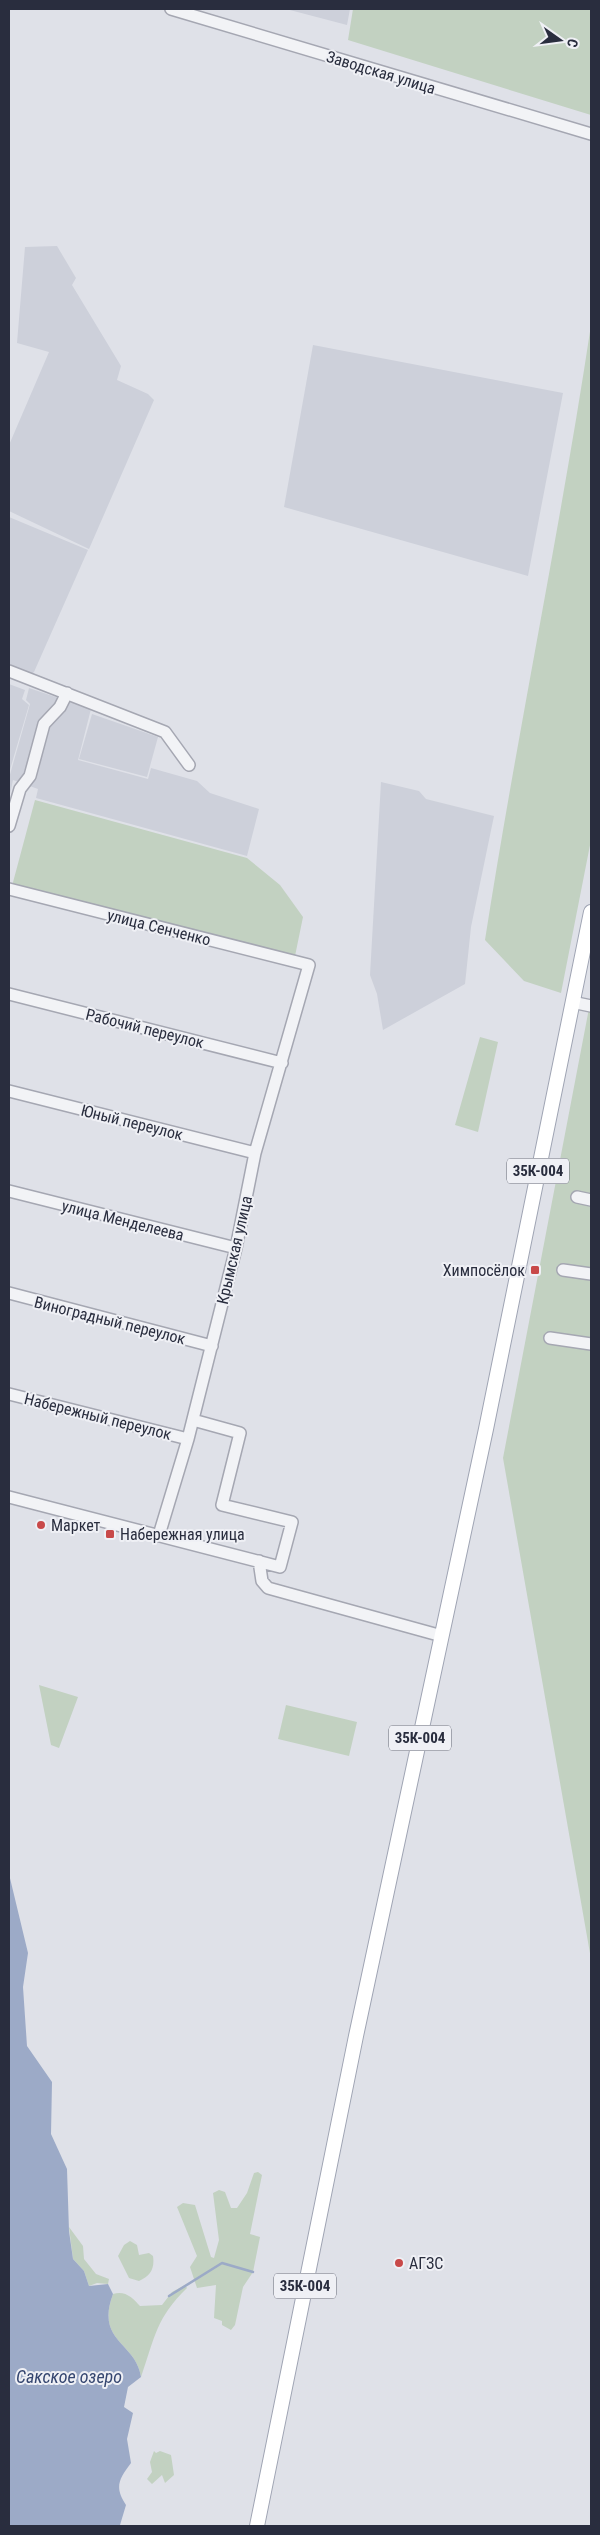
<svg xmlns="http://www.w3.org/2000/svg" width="600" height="2535" font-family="'Roboto Condensed',sans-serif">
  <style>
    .built { fill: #cdd0da }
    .green { fill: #c2d1c1 }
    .water { fill: #9caac7 }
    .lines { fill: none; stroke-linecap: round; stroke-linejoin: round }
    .stream { stroke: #9caac7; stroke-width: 2.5 }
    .minor-casing { stroke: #a5a7b2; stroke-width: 14 }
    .major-casing { stroke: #9fa4b3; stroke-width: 16 }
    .minor { stroke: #f2f3f6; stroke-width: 11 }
    .major { stroke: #fff; stroke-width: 14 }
    .poi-dot { fill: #c84949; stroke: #eff0f5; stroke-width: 2 }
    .labels { text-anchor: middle; stroke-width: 4; stroke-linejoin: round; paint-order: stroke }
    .shield { fill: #eff0f5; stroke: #646875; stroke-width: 1 }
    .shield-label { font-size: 15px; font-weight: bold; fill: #292d3e }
    .street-label { font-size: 16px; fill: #292d3e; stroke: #eff0f5 }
    .poi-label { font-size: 16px; fill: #292d3e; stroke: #eff0f5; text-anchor: start }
    .water-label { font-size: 18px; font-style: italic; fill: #354670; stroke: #eff0f5 }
  </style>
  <rect width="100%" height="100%" fill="#dfe1e8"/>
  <path class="built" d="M 286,9 L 350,9 L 347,25 Z
    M 57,246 L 76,278 L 72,285 L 121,366 L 117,380 L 148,394 L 154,400 L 89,549 L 9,511 L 9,445 L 49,352 L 17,343 L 25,247 Z
    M 313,345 L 563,393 L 528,576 L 284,507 Z
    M 9,517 L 88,550 L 34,672 L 30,676 L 9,668 Z
    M 9,684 L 25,690 L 22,699 L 29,705 L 9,773 Z
    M 29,688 L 91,709 L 78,760 L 148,779 L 151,768 L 197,781 L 210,793 L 259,809 L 247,856 L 36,798 L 38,789 L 13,780 L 9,799 L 9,778 L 30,704 L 26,700 Z
    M 92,714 L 158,737 L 147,777 L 79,759 Z
    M 381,782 L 419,791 L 426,799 L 494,816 L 471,927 L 465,984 L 383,1030 L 377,994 L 370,975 Z"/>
  <path class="green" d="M 353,9 L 591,9 L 591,115 L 348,40 Z
    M 591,325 L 591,840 L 561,993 L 524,981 L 485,940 C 517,734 560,531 591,325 Z
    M 35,800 L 247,858 L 280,885 L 303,917 L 295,956 L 12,886 Z
    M 591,998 L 591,1959 L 503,1458 Z
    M 480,1037 L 498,1042 L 478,1132 L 455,1125 Z
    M 39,1685 L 78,1697 L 59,1748 L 51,1745 Z
    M 286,1705 L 357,1722 L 349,1756 L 278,1739 Z
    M 258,2172 L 262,2175 L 250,2234 L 260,2237 L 253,2272 L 243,2287 L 235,2325 L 231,2330 L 222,2325 L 222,2321 L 214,2318 L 216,2285 L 197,2288 L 190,2267 L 197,2256 L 177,2207 L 183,2203 L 195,2205 L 211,2257 L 214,2258 L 219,2240 L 213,2193 L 219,2190 L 225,2192 L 231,2208 L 237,2208 L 247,2193 L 254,2173 Z
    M 69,2227 L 83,2246 L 84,2259 L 96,2274 L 109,2279 L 108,2284 L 97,2283 L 89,2286 L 84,2271 L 73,2259 Z
    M 130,2241 L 137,2245 L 139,2255 L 149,2253 L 153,2256 C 155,2269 150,2276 139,2281 L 129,2278 L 118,2256 L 124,2245 Z
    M 185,2285 L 187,2288 C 156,2318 155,2337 141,2377 C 136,2342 95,2342 113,2294 C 125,2290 133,2298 140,2306 L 162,2305 L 172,2292 Z
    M 154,2451 L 156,2453 L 160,2451 L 171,2455 L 174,2475 L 165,2483 L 162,2475 L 152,2484 L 147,2479 L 152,2472 L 150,2462 Z"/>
  <path class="water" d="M 9,1874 L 28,1953 L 23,1987 L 27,2046 L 52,2082 L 51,2134 L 67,2169 L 69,2231 L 73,2259 L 84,2271 L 89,2286 L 108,2284 L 113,2294 C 95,2342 136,2342 141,2377 L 128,2387 L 124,2407 L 133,2413 L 127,2439 L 131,2463 C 119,2479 114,2487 126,2505 L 120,2525 L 116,2526 L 9,2526 Z"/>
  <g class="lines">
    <path class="stream" d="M 169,2296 L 222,2263 L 253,2272"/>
    <g class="minor-casing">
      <path id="minor" d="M 171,9 L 591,134
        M 9,671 L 165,732 L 189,765
        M 9,826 L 20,789 L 30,776 L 44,724 L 60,707 L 67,693
        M 9,889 L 309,965 L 255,1153 L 236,1248 L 188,1439 L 159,1535
        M 9,994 L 282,1063
        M 572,1002 L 591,1006
        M 9,1091 L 255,1153
        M 9,1191 L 236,1248
        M 577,1197 L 591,1200
        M 563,1270 L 591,1274
        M 9,1293 L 212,1346
        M 550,1338 L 591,1344
        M 9,1394 L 188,1439
        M 9,1497 L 280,1567 L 292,1522 L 222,1505 L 240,1433 L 193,1420
        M 259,1561 L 262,1581 L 268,1588 L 442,1636"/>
    </g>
    <g class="major-casing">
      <path id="major" d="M 257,2526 L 356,2036 L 486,1429 L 591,912"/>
    </g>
    <use href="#minor" class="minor"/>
    <use href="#major" class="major"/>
  </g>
  <g class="poi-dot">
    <rect x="530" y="1265" width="10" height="10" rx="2.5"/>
    <circle cx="41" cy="1525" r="5"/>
    <rect x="105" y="1529" width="10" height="10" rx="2.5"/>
    <circle cx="399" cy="2263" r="5"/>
  </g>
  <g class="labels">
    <g class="shield">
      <rect x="507" y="1158.5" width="62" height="25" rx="4"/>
      <rect x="389" y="1725.5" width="62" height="25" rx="4"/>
      <rect x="274" y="2273.5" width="62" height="25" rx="4"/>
    </g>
    <g class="shield-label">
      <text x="538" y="1176">35К-004</text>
      <text x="420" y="1743">35К-004</text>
      <text x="305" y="2291">35К-004</text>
    </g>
    <g class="street-label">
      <text transform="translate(381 72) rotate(17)" y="6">Заводская улица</text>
      <text transform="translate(159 927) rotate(14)" y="6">улица Сенченко</text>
      <text transform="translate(145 1028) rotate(14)" y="6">Рабочий переулок</text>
      <text transform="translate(132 1122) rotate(14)" y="6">Юный переулок</text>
      <text transform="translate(123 1220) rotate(14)" y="6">улица Менделеева</text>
      <text transform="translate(234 1250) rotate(-77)" y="6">Крымская улица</text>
      <text transform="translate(110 1320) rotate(14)" y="6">Виноградный переулок</text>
      <text transform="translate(98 1416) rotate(14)" y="6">Набережный переулок</text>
    </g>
    <g class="poi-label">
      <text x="525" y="1276" text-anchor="end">Химпосёлок</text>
      <text x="51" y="1531">Маркет</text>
      <text x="120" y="1540">Набережная улица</text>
      <text x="409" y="2269">АГЗС</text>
    </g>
    <g class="water-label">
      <text x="69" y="2383">Сакское озеро</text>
    </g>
  </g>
  <rect width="600" height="2535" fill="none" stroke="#292d3e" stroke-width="20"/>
  <g transform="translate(560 40) rotate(104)" stroke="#eff0f5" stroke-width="4" paint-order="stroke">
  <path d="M0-4L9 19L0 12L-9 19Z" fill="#292d3e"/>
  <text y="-8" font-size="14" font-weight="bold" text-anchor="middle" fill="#292d3e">С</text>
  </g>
</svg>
